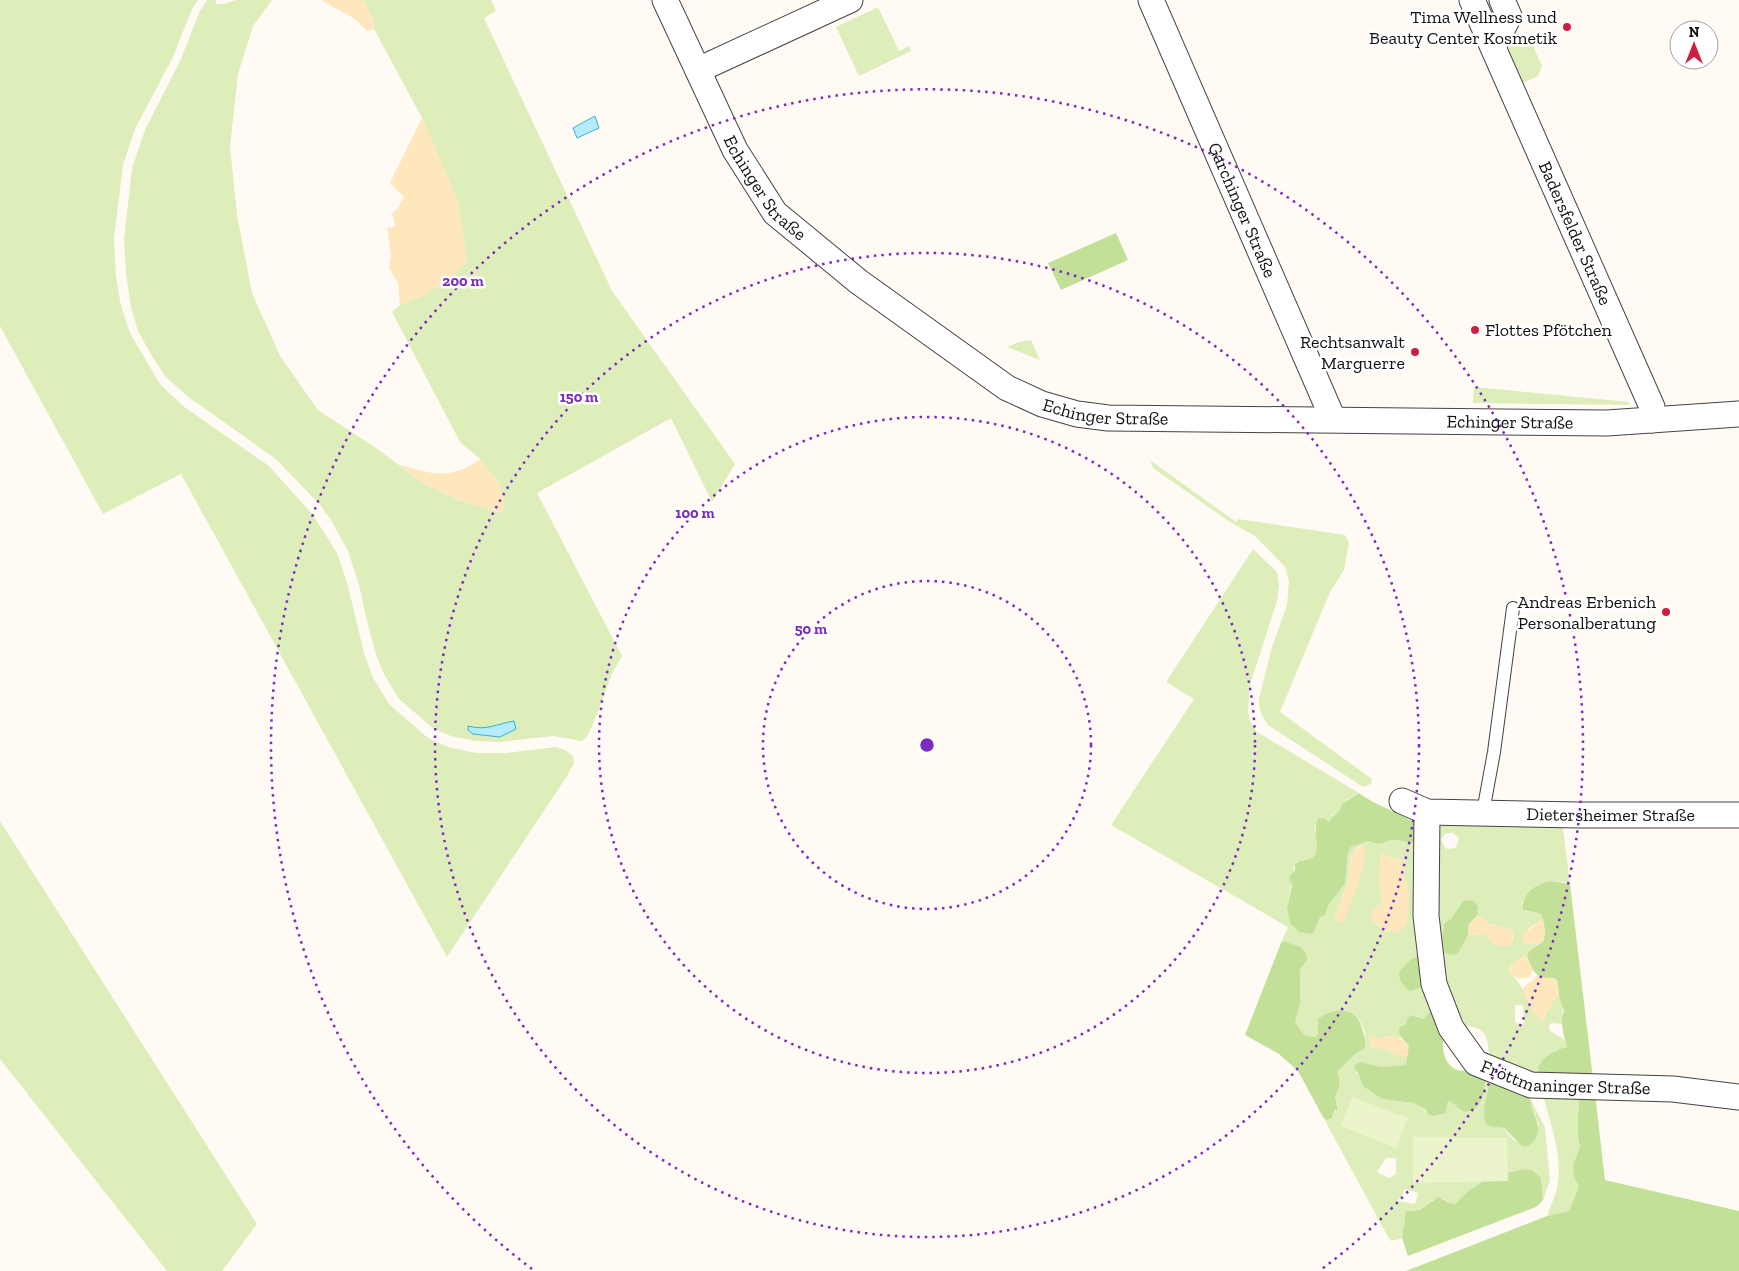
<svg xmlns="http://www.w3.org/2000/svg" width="1739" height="1271" font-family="'Zilla Slab',serif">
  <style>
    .green { fill: #ddeeba; fill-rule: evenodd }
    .forest { fill: #c3e098 }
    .sand { fill: #fee6bd }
    .pitch { fill: #ecf4cc }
    .water { fill: #b5ebfb; stroke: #36b0d7 }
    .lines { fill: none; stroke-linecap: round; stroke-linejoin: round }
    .lane-casing { stroke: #444; stroke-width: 14 }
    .street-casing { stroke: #444; stroke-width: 27 }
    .lane { stroke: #fff; stroke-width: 12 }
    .street { stroke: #fff; stroke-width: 25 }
    .ring { fill: none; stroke: #7b2cbf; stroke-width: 2.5; stroke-dasharray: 2.5 5 }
    .poi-dot { fill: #cd1d40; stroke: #fff; stroke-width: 2 }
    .labels { text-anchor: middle; stroke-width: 5; stroke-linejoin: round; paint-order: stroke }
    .poi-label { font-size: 18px; fill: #111; stroke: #fff; text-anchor: end }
    .street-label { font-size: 18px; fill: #111; stroke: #fff }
    .centre { fill: #7b2cbf; stroke: #fff; stroke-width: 2.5 }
    .ring-label { font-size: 15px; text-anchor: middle; font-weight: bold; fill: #7b2cbf; stroke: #fff; stroke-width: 5; stroke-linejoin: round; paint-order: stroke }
  </style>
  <rect width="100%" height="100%" fill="#fffbf4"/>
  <path class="green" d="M 0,0 L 198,0 L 192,9 L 172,59 L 135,129 L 123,165 L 114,239 L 116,276 L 121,306 L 130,333 L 160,384 L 183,406 L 269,466 L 313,515 L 337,553 L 348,586 L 364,653 L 373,678 L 390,705 L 428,738 L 448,747 L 476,753 L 506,753 L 556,747 L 565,750 L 573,756 L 574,763 L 567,776 L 447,957 L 181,474 L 103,514 L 0,326 Z
    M 207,0 L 216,0 L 216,4 L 223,4 L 236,0 L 272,0 L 253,26 L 238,74 L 230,146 L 237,215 L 252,293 L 280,356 L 318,410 L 379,450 L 424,484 L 458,500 L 502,513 L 499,483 L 480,459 L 460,442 L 392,312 L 400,305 L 423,296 L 467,261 L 458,202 L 422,118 L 374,29 L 374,21 L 363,0 L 491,0 L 496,11 L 484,18 L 612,291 L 735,464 L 712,502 L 671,418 L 537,493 L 622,656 L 612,674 L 593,724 L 586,738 L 582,741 L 554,736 L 500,742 L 475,741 L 451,736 L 434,729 L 399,699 L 384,674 L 376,655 L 367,621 L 359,585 L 348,551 L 331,520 L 320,505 L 277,460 L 187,396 L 166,377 L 153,358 L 138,331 L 131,307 L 126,274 L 124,239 L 132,168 L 145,130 L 181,59 L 199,13 ZM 514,721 L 500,737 L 473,734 L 468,726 L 477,728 L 489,728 Z
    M 878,7 L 899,51 L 909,46 L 911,51 L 859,76 L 836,27 Z
    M 1528,35 L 1542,66 L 1538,76 L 1521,84 L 1508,53 C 1508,42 1519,39 1528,35 Z
    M 1031,340 L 1040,360 L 1007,347 L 1019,342 Z
    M 1474,387 L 1629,402 L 1629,405 L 1473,403 Z
    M 1150,460 L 1236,522 L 1238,519 L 1345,535 L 1349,542 L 1344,570 L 1330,592 L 1280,712 L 1372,779 L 1371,784 L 1363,787 L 1268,725 C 1262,716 1258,710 1259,699 L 1272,647 L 1287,605 L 1289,581 L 1285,567 L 1255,536 L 1230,522 L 1153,468 Z
    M 1253,549 L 1277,572 L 1279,585 L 1277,601 L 1250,685 L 1248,713 L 1251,723 L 1257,732 L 1359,793 L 1347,800 L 1339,811 L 1332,816 L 1329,823 L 1315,826 L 1317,840 L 1315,855 C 1309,862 1302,858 1295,863 L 1287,908 L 1313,934 L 1320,916 L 1325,915 L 1328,906 L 1345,882 L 1348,853 L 1351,847 L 1368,841 C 1384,848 1383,839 1395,840 C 1404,841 1411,844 1420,843 L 1438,1012 L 1427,1014 L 1423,1019 L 1412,1015 L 1407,1018 L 1406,1024 L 1401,1027 L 1398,1032 L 1402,1038 L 1390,1036 L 1379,1039 L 1383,1048 L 1407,1058 L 1406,1065 L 1381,1067 L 1366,1063 L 1355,1072 L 1359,1075 L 1368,1089 L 1382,1099 L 1413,1103 L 1434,1116 L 1446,1113 L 1448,1101 L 1452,1102 L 1461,1110 L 1481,1102 L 1485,1088 L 1486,1076 L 1491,1079 C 1484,1097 1484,1108 1489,1126 L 1503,1128 L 1515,1141 L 1539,1126 L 1531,1105 L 1529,1096 L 1545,1127 L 1550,1180 L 1543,1200 L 1541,1178 L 1524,1169 L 1490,1177 L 1468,1191 L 1455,1204 L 1449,1203 L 1444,1199 L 1432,1200 C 1426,1208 1417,1211 1406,1211 L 1402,1238 L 1391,1241 L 1388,1237 L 1323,1117 L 1327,1120 L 1332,1118 L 1338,1106 L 1335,1097 C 1342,1082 1340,1087 1338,1071 L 1354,1054 L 1365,1048 C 1370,1017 1344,1001 1319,1019 L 1318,1035 L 1316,1037 L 1304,1035 L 1295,1022 L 1300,1005 L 1300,970 L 1307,960 L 1301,947 L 1284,941 L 1281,943 L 1288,927 L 1111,825 L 1194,699 L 1166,682 ZM 1364,845 L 1363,866 L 1343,922 L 1341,899 L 1348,882 L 1351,854 L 1358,847 ZM 1381,853 L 1388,857 L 1406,861 L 1404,874 L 1406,879 L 1409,898 L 1397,932 L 1383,931 L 1372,920 L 1372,912 L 1381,903 L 1382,898 L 1379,881 ZM 1411,959 L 1423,985 L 1399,971 ZM 1386,1158 L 1396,1158 L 1396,1174 L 1389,1178 L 1377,1172 ZM 1405,1189 L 1418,1193 L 1415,1204 L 1398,1201 L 1399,1198 L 1401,1199 Z
    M 0,821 L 257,1224 L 222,1271 L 167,1271 L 0,1059 Z
    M 1439,823 L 1563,828 L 1570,884 C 1551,878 1529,883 1522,903 L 1526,911 L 1539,913 L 1542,915 L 1543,919 L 1528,929 L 1524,943 L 1537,944 L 1527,955 L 1510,965 L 1509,972 C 1513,976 1517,980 1520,985 C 1528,996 1530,1012 1542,1020 L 1545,1018 L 1546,1011 L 1550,1008 L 1555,997 L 1559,996 C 1566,1010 1561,1011 1562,1024 L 1551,1023 L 1549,1026 L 1550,1031 L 1565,1040 L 1567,1048 L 1556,1050 L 1539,1064 L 1542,1079 L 1489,1057 C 1488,1028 1482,1027 1456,1025 L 1431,918 ZM 1446,833 L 1453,833 L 1459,838 L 1456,848 L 1447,849 L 1444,846 L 1441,839 ZM 1463,901 L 1478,907 L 1477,916 L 1484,918 L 1488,924 L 1497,925 L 1512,930 L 1513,939 L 1490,941 L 1484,934 L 1468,935 L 1465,941 L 1444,924 L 1451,919 ZM 1517,1005 L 1523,1005 L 1524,1024 L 1520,1025 L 1515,1022 L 1515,1006 Z
    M 1543,1095 L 1578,1095 L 1579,1105 L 1578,1114 L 1578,1137 L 1580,1148 L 1573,1164 L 1579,1186 L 1569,1211 L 1547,1216 C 1551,1205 1556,1195 1558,1183 C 1562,1154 1550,1122 1543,1095 Z"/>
  <path class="forest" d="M 1116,233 L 1128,260 L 1061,290 L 1048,263 Z
    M 1359,793 C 1376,806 1397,811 1415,823 L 1420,843 C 1411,844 1404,841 1395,840 C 1383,839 1384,848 1368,841 L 1351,847 L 1348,853 L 1345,883 L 1328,906 L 1325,915 L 1320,917 L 1313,934 L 1299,932 L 1290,923 L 1287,908 L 1292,885 L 1289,877 L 1295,870 L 1295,864 C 1301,858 1309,862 1315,855 C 1319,843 1313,830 1318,819 L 1324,818 L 1329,822 L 1332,817 L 1339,811 L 1342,804 Z
    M 1550,881 L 1570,884 L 1593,1079 L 1542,1079 L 1538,1067 C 1544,1056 1555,1050 1567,1047 C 1564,1035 1559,1023 1564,1011 L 1559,996 L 1557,980 C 1552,977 1550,979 1545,979 C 1536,978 1528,963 1527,955 C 1532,949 1536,945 1543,942 L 1545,931 L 1542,915 C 1536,911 1529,913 1523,909 C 1521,893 1536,884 1550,881 Z
    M 1473,900 L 1478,907 L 1477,916 L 1469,924 L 1468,935 L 1458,953 L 1454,955 L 1445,953 L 1442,943 L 1444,924 L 1451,919 L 1463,901 Z
    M 1284,941 L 1301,947 L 1307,955 L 1307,960 L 1300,970 L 1300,1005 L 1295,1022 L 1304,1035 L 1316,1037 L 1318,1034 L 1318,1019 C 1337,1005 1359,1008 1363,1032 C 1365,1038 1366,1042 1365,1048 L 1355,1054 L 1338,1071 C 1340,1088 1342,1081 1335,1097 L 1338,1109 L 1335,1110 L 1332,1118 L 1327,1120 L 1323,1117 L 1298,1071 L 1279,1054 L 1245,1035 L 1281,943 Z
    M 1417,957 L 1422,959 L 1423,985 L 1420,988 L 1410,991 C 1402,985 1399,981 1399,971 L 1411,959 Z
    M 1432,1009 L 1445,1032 C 1440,1045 1443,1069 1462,1071 C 1465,1071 1470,1069 1474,1068 L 1486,1076 C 1484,1090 1485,1106 1469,1111 C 1466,1112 1464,1112 1461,1110 C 1456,1107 1454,1102 1448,1101 L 1446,1113 L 1434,1116 L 1429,1115 L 1426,1110 L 1413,1103 L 1382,1099 L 1363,1086 L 1359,1075 L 1354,1068 L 1356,1064 L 1361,1062 L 1381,1067 L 1406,1065 C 1408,1043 1411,1051 1398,1032 L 1400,1027 L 1406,1024 L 1407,1018 L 1412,1015 L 1423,1019 Z
    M 1491,1079 L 1529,1096 C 1530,1098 1530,1101 1531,1104 C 1535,1122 1546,1130 1529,1146 L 1522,1146 L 1504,1128 C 1499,1127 1492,1128 1488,1125 C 1479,1119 1488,1088 1491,1079 Z
    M 1595,1094 L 1605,1180 L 1739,1211 L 1739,1271 L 1406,1271 L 1547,1216 L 1569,1211 L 1579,1186 L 1574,1177 L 1573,1164 L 1580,1148 L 1578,1137 L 1578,1114 L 1579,1105 L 1578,1095 Z
    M 1524,1169 L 1533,1171 L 1541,1178 L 1543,1200 L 1536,1207 L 1408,1256 L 1402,1238 L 1406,1211 C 1425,1212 1425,1204 1439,1197 L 1449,1203 L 1455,1204 L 1468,1191 L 1490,1177 Z"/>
  <path class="sand" d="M 321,0 L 363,0 L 374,21 L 374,29 L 367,31 L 355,19 Z
    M 422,118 L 458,202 L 467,261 L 449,280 L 423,296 L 400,305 L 398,283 L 389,268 L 391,256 L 387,227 L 392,228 L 395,225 L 392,213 L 397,209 L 404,197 L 390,183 Z
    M 480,459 C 493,474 509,492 503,513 L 458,500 L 424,484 L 398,464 C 430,474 451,481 480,459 Z
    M 1364,845 C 1368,868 1351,900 1343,923 L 1334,919 L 1348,882 L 1351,854 L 1353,851 Z
    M 1381,852 L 1388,857 L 1406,861 L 1404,874 L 1406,879 L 1409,898 L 1407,924 L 1403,929 L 1397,932 L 1391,932 L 1383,931 L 1372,920 L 1372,912 L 1381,903 L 1382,898 L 1379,881 Z
    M 1477,916 L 1486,919 L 1488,924 L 1497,925 L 1512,930 L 1512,945 C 1498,948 1493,944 1483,934 L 1468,935 L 1469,924 Z
    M 1543,919 L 1545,931 L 1543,942 L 1537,944 L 1524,943 L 1522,939 L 1523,934 Z
    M 1527,955 L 1528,961 L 1533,969 L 1530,977 C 1521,980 1515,979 1509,972 L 1510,965 Z
    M 1538,975 C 1545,979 1550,977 1557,980 L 1559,996 L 1555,997 L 1550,1008 L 1546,1011 L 1545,1019 L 1542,1020 L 1534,1014 L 1522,989 Z
    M 1369,1036 L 1377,1037 L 1379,1039 C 1391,1034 1402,1036 1409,1046 L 1407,1058 L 1394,1054 L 1389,1050 L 1371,1048 Z"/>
  <path class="pitch" d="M 1352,1097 L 1408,1118 L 1396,1148 L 1341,1126 Z
    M 1413,1137 L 1507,1138 L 1508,1181 L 1413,1183 Z"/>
  <path class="water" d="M 595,116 L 599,128 L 577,138 L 573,128 Z
    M 514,721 L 516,729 L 500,737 L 473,734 L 468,730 L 468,726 C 487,731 496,724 514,721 Z"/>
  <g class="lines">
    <g class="lane-casing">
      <path id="lane" d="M 1483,812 L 1494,752 L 1513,608"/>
    </g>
    <g class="street-casing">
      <g id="street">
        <path id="s1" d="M 665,0 L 735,150 L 775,213 L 859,282 L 1007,388 L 1042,404 L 1077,414 L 1108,418 L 1607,423 L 1739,414"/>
        <path id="s2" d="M 1151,0 L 1333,419"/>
        <path id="s3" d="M 1472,0 L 1652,407 L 1652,420"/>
        <path d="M 1493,47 L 1509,16 L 1502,0"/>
        <path d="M 698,70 L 850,0"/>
        <path id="s4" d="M 1402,801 L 1427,812 L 1579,815 L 1739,815"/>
        <path id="s5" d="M 1427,812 L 1426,916 L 1434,984 L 1451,1028 L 1476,1063 L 1531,1085 L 1673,1089 L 1739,1097"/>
      </g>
    </g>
    <use href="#lane" class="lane"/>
    <use href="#street" class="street"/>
  </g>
  <g class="ring">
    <circle cx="927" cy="745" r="164"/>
    <circle cx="927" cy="745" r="328"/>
    <circle cx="927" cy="745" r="492"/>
    <path d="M532 1269A656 656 0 1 1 1322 1269"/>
  </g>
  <g class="poi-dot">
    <circle cx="1567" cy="27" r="5"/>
    <circle cx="1475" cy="330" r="5"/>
    <circle cx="1415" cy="352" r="5"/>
    <circle cx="1666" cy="612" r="5"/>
  </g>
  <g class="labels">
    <g class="poi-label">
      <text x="1557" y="23">Tima Wellness und<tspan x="1557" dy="21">Beauty Center Kosmetik</tspan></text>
      <text x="1485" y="336" text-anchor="start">Flottes Pfötchen</text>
      <text x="1405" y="348">Rechtsanwalt<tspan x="1405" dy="21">Marguerre</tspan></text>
      <text x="1656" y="608">Andreas Erbenich<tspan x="1656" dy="21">Personalberatung</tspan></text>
    </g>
    <g class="street-label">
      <text dy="6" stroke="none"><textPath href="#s1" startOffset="214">Echinger Straße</textPath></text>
      <text dy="6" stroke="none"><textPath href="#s2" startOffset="229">Garchinger Straße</textPath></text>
      <text dy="6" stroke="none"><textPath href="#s3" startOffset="255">Badersfelder Straße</textPath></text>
      <text dy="6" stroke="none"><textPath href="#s1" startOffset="634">Echinger Straße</textPath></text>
      <text dy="6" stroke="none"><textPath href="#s1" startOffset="1039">Echinger Straße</textPath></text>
      <text dy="6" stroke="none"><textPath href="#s4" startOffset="211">Dietersheimer Straße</textPath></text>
      <text dy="6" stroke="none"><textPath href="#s5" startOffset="355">Fröttmaninger Straße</textPath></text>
    </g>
  </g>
  <circle cx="927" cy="745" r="8" class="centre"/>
  <g class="ring-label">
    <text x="463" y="286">200 m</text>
    <text x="579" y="402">150 m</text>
    <text x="695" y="518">100 m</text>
    <text x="811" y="634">50 m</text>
  </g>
  <g transform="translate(1694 45)"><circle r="24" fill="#ffffff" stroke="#a0a0a0"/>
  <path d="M0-4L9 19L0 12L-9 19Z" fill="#cd1d40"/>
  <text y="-8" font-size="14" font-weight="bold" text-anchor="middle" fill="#111111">N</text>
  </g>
</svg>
